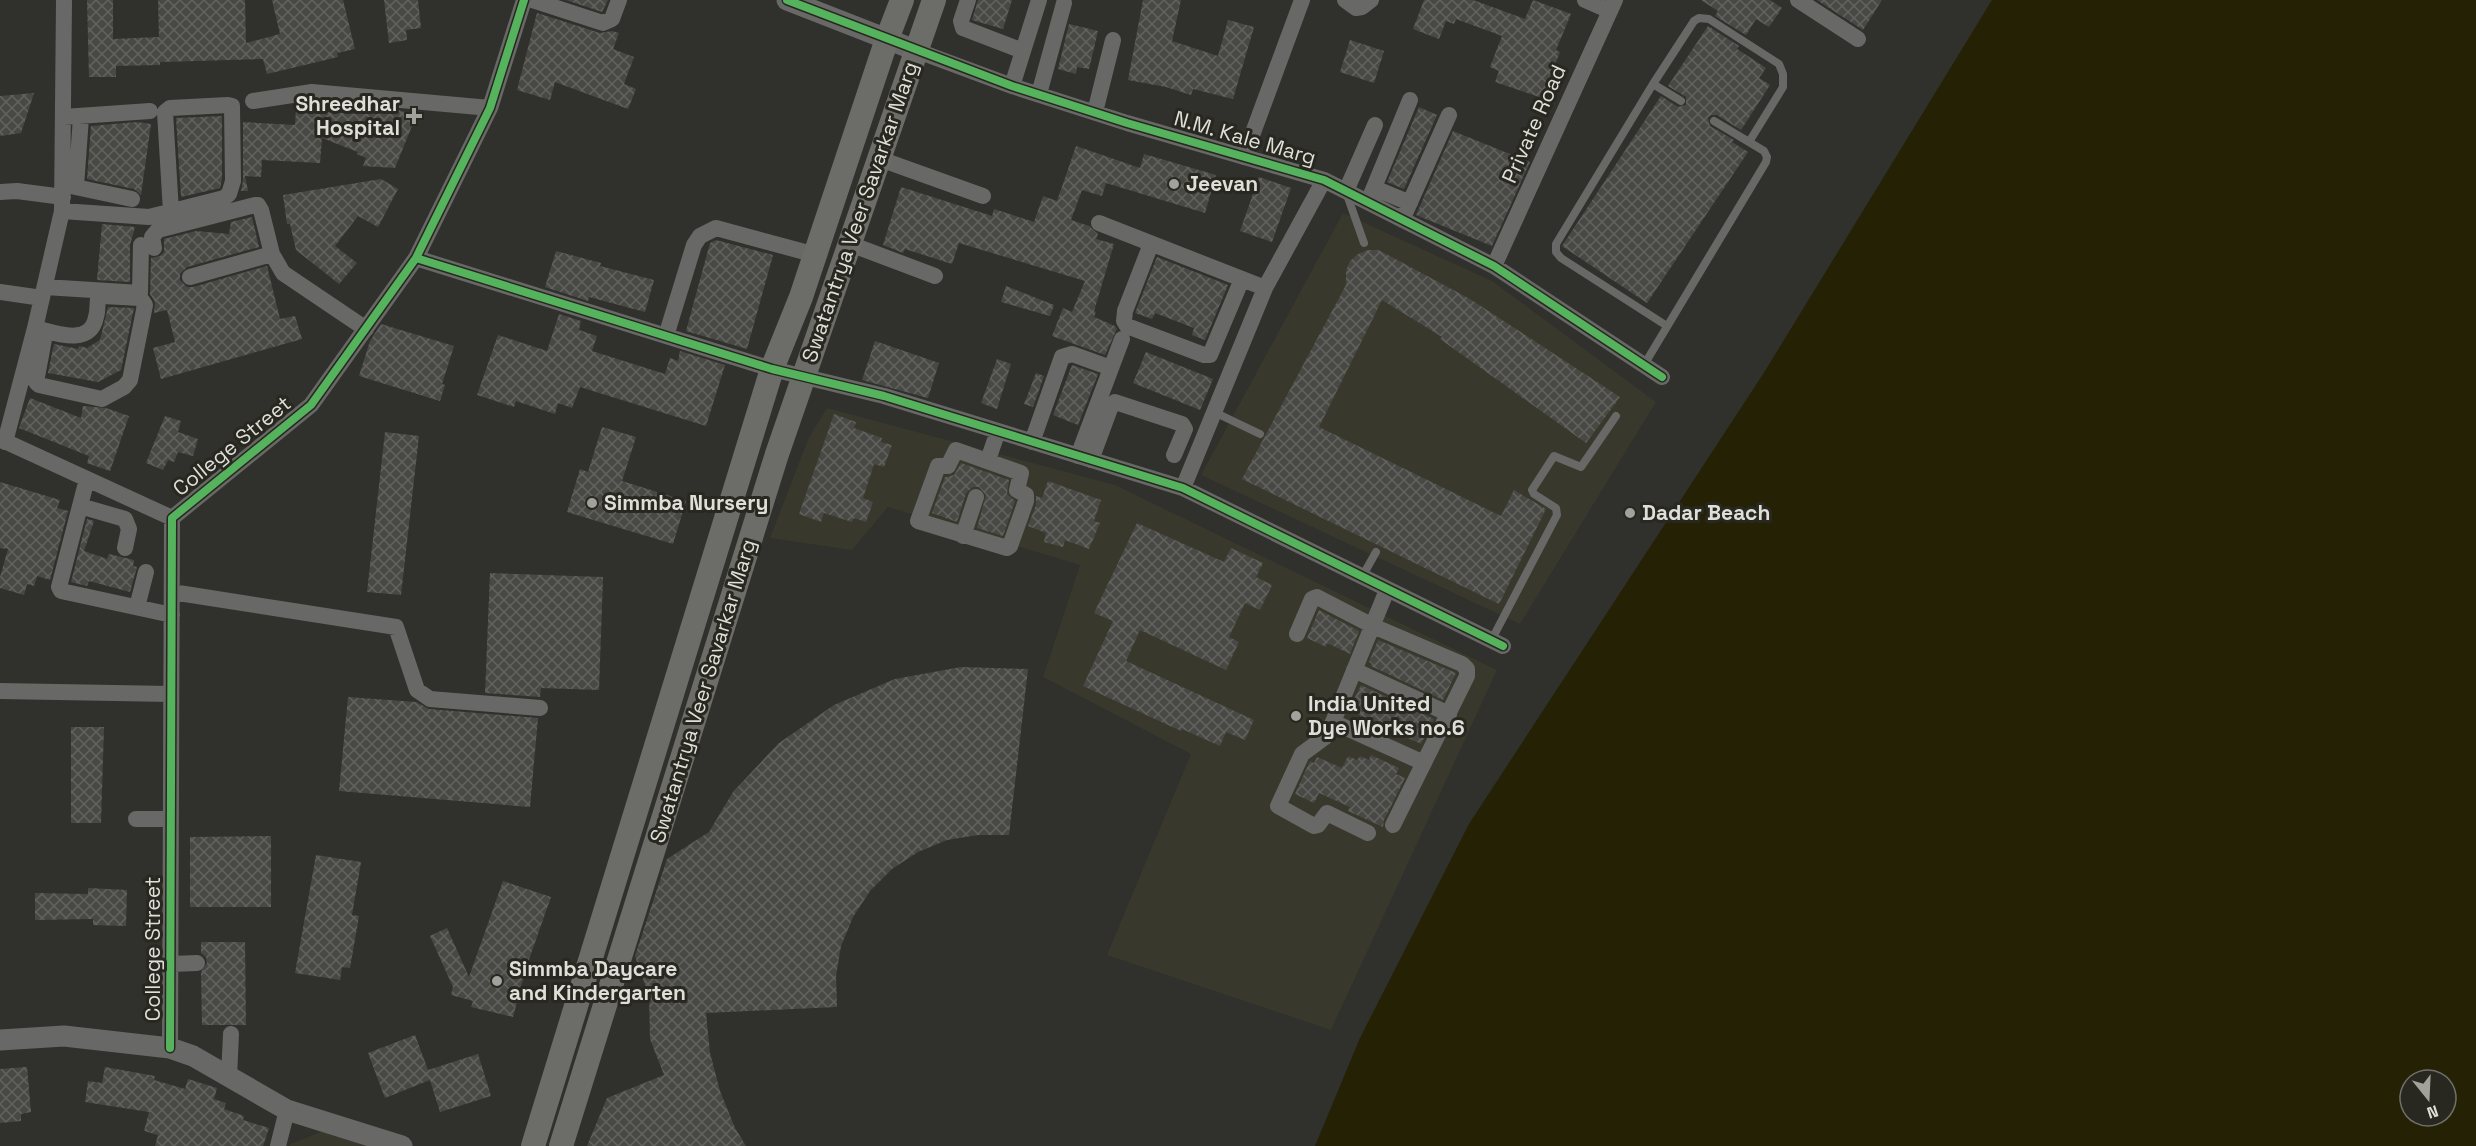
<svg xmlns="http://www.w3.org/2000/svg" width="2476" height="1146" font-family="'Space Grotesk',sans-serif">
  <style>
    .built { fill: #39382c }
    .water { fill: #242104; fill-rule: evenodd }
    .building { fill: url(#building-cross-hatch) }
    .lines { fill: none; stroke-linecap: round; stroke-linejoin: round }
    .service { stroke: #686867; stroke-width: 8 }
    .minor { stroke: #686867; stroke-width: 16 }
    .tertiary { stroke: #686867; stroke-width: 21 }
    .secondary { stroke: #6c6c68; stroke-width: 24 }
    .cycleway-casing { stroke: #282820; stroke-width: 11 }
    .cycleway { stroke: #56b35d; stroke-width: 8 }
    .poi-dot { fill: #a2a29d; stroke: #282820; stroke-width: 2 }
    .labels { text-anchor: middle; stroke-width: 6; stroke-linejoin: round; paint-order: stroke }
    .poi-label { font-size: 21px; font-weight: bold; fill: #dfdfda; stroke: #282820; text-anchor: start }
    .street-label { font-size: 21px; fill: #dfdfda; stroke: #282820 }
  </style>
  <defs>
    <pattern id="building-cross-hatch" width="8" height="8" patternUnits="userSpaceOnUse" patternTransform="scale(1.5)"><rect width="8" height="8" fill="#484844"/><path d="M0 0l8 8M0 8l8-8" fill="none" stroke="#62625e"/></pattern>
  </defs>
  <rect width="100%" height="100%" fill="#30302c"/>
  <path class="built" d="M 1343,213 L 1492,281 L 1656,402 L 1520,624 L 1201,475 Z
    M 827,408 L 1115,485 L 1497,670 L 1331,1030 L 1107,955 L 1191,754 L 1043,677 L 1080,565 L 888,507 L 852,550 L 770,538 L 809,437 Z
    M 325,1130 L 374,1146 L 290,1146 L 291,1144 Z"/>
  <path class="water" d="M 1992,0 L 2476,0 L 2476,1146 L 1315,1146 L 1360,1038 L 1469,824 L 1765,371 ZM 2410,1080 L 2446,1080 L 2446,1116 L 2410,1116 Z"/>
  <path class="building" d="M 87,0 L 113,0 L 113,39 L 159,37 L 158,0 L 245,0 L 246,43 L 280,34 L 272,0 L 343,0 L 355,49 L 337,53 L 338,57 L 267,74 L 263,59 L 160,62 L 160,65 L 116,66 L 116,77 L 89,77 Z
    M 384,0 L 418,0 L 421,28 L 406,30 L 407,40 L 389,43 Z
    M 566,0 L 608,0 L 602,12 Z
    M 978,0 L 1012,0 L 1003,29 L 972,20 Z
    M 1143,0 L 1181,0 L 1172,41 L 1218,56 L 1228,20 L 1254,27 L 1233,99 L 1193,89 L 1191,95 L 1166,87 L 1128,80 Z
    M 1424,0 L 1473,0 L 1525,19 L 1533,0 L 1571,14 L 1556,50 L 1560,52 L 1542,98 L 1495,82 L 1499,71 L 1490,67 L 1502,36 L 1456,19 L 1454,24 L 1446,21 L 1439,39 L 1413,29 Z
    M 1701,0 L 1770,0 L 1782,8 L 1769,27 L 1756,19 L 1746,35 L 1715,16 L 1718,11 Z
    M 1817,0 L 1882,0 L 1863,30 Z
    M 537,13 L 600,33 L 612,31 L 619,33 L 613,49 L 634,57 L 624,84 L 636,89 L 628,109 L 555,82 L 550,100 L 517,90 Z
    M 1069,24 L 1098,31 L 1089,69 L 1077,67 L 1076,74 L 1058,69 Z
    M 1708,26 L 1739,46 L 1737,49 L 1766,68 L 1759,78 L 1770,85 L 1741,130 L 1717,115 L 1711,115 L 1708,118 L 1710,126 L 1734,140 L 1732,142 L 1748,152 L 1647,303 L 1562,246 L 1661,96 L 1678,107 L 1686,105 L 1686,97 L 1668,86 Z
    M 1350,40 L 1384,51 L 1374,83 L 1340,72 Z
    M 34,93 L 21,133 L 0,136 L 0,96 Z
    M 360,107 L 399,110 L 416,116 L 395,168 L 363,166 L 366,158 L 357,154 L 358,152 L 322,138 L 320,163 L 262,160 L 261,177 L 245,176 L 248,191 L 241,191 L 243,181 L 243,122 L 295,125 L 296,110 L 357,114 Z
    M 1419,107 L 1437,115 L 1404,189 L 1387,182 Z
    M 222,116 L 222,179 L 220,188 L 181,197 L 176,118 Z
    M 137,122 L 151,124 L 141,195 L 134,189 L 87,179 L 91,126 Z
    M 1453,131 L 1530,162 L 1492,246 L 1416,215 Z
    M 1076,146 L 1140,168 L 1144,154 L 1216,175 L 1205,213 L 1106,183 L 1102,196 L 1082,190 L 1071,220 L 1089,226 L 1098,234 L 1096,239 L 1114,244 L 1094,311 L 1096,312 L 1094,317 L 1115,326 L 1117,329 L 1105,355 L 1052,336 L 1063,308 L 1072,312 L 1085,281 L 959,243 L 952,264 L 905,249 L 903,253 L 883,245 L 901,187 L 992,216 L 994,209 L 1034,222 L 1043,196 L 1057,201 Z
    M 1259,177 L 1291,188 L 1272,242 L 1240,231 Z
    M 381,179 L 398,189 L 378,227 L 358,216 L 335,246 L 357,263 L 339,284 L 296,250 L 290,224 L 287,224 L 283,195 Z
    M 252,217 L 259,247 L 187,267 L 180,274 L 180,280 L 187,287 L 193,287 L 267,266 L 280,319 L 295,316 L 302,339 L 161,379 L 153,348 L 175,342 L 167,310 L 154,313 L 155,302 L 150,294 L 151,258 L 160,256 L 164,252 L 164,239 L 196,231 L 229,234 L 231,222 Z
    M 102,224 L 135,227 L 130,245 L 130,282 L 97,280 Z
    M 716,240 L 773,255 L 747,349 L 686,331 L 710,243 Z
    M 1368,250 L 1378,250 L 1388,255 L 1470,299 L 1620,397 L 1586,443 L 1440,339 L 1442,337 L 1382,300 L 1319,427 L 1501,516 L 1514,490 L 1546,509 L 1499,604 L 1242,479 L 1346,285 L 1346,271 L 1350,261 L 1358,254 Z
    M 556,251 L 601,263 L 600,266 L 654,280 L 645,312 L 589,297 L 588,301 L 545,287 Z
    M 1157,257 L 1228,285 L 1205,340 L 1192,335 L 1194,328 L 1155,313 L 1152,319 L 1135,313 Z
    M 1006,286 L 1054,305 L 1050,316 L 1001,302 Z
    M 108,307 L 134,308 L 121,370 L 98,382 L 48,373 L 54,344 L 78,349 L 79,346 L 87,348 L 100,340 Z
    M 559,314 L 581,321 L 579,330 L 597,336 L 592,351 L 665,374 L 670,358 L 678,361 L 680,351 L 725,365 L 706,426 L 580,387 L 572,408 L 558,403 L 555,414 L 516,401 L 514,407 L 477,395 L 498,335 L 547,351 Z
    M 381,324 L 454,346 L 442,384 L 445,385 L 440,401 L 359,376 L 370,341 Z
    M 875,341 L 939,363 L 928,398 L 862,380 Z
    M 1146,352 L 1213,379 L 1200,410 L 1133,383 Z
    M 997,359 L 1011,364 L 997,409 L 981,403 Z
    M 1072,365 L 1098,374 L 1078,425 L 1053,415 Z
    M 1036,373 L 1044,376 L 1033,407 L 1024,404 Z
    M 30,398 L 81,418 L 83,406 L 106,408 L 129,416 L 110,471 L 87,463 L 89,456 L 19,428 Z
    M 834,414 L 856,422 L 854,428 L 882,438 L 881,442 L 892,445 L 884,467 L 874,464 L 863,498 L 873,502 L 866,522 L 854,518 L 852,522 L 824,513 L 821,522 L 799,514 Z
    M 165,416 L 181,421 L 178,432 L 198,439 L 193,456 L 178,452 L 174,462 L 168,460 L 163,470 L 146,463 Z
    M 602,427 L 636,437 L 622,481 L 686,501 L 673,544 L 567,512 L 580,469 L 588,472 Z
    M 385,432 L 419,436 L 401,595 L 367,592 Z
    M 961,463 L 1009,480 L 1007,494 L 1015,501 L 1003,536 L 977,528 L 986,495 L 979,487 L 973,487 L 966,493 L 957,522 L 932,513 L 945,477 L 954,475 Z
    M 1048,481 L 1101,500 L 1094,521 L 1100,523 L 1089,549 L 1065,540 L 1063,547 L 1044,542 L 1046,533 L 1028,526 L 1036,505 L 1036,496 L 1042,498 Z
    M 0,482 L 60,500 L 57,508 L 68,511 L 50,580 L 37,576 L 34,586 L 27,584 L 24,595 L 0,588 L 0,577 L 8,549 L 0,548 Z
    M 87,519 L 94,521 L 84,551 L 107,559 L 109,554 L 134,560 L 133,566 L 137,567 L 130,592 L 89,581 L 87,586 L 71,582 Z
    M 1137,523 L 1224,562 L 1231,548 L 1263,563 L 1256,577 L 1272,585 L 1260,610 L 1245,603 L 1229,637 L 1239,642 L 1226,670 L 1140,630 L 1126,661 L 1254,720 L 1245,740 L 1226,732 L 1220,746 L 1182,729 L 1181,731 L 1083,686 L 1113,621 L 1094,613 Z
    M 490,573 L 603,577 L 599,690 L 541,688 L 540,697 L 485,693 Z
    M 1319,610 L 1359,631 L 1350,654 L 1327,643 L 1326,647 L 1307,638 Z
    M 1378,640 L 1456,673 L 1443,700 L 1371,666 L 1372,664 L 1369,662 Z
    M 961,667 L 1028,669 L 1009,835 L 978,835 L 947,840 L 918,852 L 892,869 L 870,891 L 853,917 L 841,946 L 836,976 L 837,1007 L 706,1013 L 710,1053 L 720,1091 L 735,1128 L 746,1146 L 587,1146 L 607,1098 L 664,1075 L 650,1039 L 649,996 L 635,956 L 667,859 L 709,832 L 733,792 L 779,743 L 834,705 L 895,679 Z
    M 1361,685 L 1434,719 L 1421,744 L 1349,710 Z
    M 348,697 L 416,702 L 429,709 L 538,718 L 530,807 L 339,791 Z
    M 71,727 L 104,727 L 101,823 L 71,823 Z
    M 1371,755 L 1399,768 L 1396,774 L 1405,778 L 1384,820 L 1383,827 L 1348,811 L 1350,807 L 1319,793 L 1314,803 L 1295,794 L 1310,761 L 1314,763 L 1317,757 L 1342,768 L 1348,756 L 1357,760 L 1360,756 L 1369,760 Z
    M 271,836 L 271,907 L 190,907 L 190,837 Z
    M 316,855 L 361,862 L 352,915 L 359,916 L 350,968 L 342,967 L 340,980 L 295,973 Z
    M 503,881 L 551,897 L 526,968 L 513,1017 L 471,1007 L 473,1001 L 451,995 L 453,987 L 430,936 L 447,928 L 469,977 Z
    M 88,888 L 127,890 L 126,926 L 93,925 L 93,919 L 35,920 L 35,893 L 88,894 Z
    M 201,942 L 245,942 L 246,1025 L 202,1025 L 201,972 L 207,963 L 206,957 L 201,953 Z
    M 415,1035 L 428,1070 L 478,1054 L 491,1096 L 440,1112 L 430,1080 L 385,1098 L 368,1053 Z
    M 27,1067 L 31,1112 L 21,1114 L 21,1121 L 0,1123 L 0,1069 Z
    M 105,1067 L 155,1076 L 154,1080 L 185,1089 L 188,1079 L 217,1088 L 214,1099 L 226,1103 L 224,1109 L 244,1116 L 243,1120 L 269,1128 L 263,1146 L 155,1146 L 158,1135 L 144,1131 L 149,1112 L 85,1102 L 88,1081 L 102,1083 Z"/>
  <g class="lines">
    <path class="service" d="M 1653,84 L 1694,21 L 1699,18 L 1709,19 L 1779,64 L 1783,74 L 1783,87 L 1749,142
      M 1346,192 L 1364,243
      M 1667,326 L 1561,258 L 1556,252 L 1556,244 L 1653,84 L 1681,101
      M 1644,365 L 1766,162 L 1767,157 L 1764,151 L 1714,121
      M 1214,412 L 1260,434
      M 1362,577 L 1376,552
      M 1491,641 L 1557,515 L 1556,508 L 1534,494 L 1532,490 L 1554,456 L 1581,467 L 1616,416"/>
    <path class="minor" d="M 532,0 L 603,23 L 612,19 L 619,0
      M 968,0 L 961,21 L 963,28 L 1023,51
      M 1345,0 L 1356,8 L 1362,7 L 1371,0
      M 1585,0 L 1610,11
      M 1798,0 L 1858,39
      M 915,50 L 1012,86 L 1127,123 L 1324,180 L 1494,266 L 1662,377
      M 1012,86 L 1039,0
      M 1039,94 L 1064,3
      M 253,101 L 312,92 L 490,108
      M 1095,112 L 1113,40
      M 64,117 L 150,111
      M 1244,157 L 1302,0
      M 880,159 L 983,196
      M 66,185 L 132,199
      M 76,187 L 81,117
      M 1374,188 L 1410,203
      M 1346,191 L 1375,125
      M 0,192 L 17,191 L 63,197
      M 1368,202 L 1410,100
      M 62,211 L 149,217 L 224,198 L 229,194 L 233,181 L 232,106 L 228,105 L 170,108 L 165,112 L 171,212
      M 1402,220 L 1449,115
      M 1099,223 L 1265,288
      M 850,244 L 935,276
      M 1151,244 L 1125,311 L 1124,321 L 1127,326 L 1204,355 L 1210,355 L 1242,279
      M 154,248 L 152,237 L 158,230 L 255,205 L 258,205 L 261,210 L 272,254
      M 416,258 L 772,369 L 884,396 L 1183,488 L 1503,646
      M 1494,266 L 1615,0
      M 190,277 L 272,254 L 283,273 L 366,329
      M 45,287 L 140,293 L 141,245
      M 0,292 L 42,298
      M 35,328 C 55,333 90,347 96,317 C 98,311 97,305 98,299 L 103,296 L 140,298 L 145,305 L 130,380 L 124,387 L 102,399 L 39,385 L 36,382 L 45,334
      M 666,336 L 694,245 L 700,236 L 716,228 L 816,255
      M 0,439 L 172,518
      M 5,442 L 35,328 L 62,211 L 64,0
      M 1032,442 L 1062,357 L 1072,354 L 1111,368
      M 956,450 L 1021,473 L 1017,490 L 1026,495 L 1026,501 L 1010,546 L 1007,548 L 918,521 L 938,466 L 948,466 Z
      M 1078,456 L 1122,339
      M 988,460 L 998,431
      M 1091,460 L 1111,406 L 1115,402 L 1182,424 L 1185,429 L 1174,455
      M 87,479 L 59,587 L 61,591 L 172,615
      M 1183,488 L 1265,288 L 1324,180
      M 80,506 L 125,519 L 129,529 L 125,548
      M 963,536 L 976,497
      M 172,592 L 396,627 L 417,690 L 430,699 L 540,708
      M 137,607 L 146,572
      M 1297,634 L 1312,599 L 1317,597 L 1373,626 L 1462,664 L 1467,669 L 1467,676 L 1393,825
      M 1354,670 L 1449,714
      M 0,691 L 171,694
      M 1333,722 L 1424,763
      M 136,819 L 171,819
      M 1368,833 L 1327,813 L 1318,825 L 1314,826 L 1278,806 L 1302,754 L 1325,737 L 1333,722 L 1387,590
      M 171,964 L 197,963
      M 170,1048 L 172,518 L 311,405 L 416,258 L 490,108 L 524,0
      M 229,1077 L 231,1034
      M 278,1146 L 287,1110"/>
    <path class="tertiary" d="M 787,0 L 915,50
      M 0,1040 L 64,1036 L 170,1048 L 193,1056 L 287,1110 L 402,1146"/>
    <path class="secondary" d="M 533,1146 L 772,369 L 801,297 L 887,39 L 902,0
      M 561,1146 L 777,454 L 934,0"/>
    <g class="cycleway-casing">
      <path id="cycleway" d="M 787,0 L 1012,86 L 1127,123 L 1324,180 L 1494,266 L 1662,377
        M 416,258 L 772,369 L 884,396 L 1183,488 L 1503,646
        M 170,1048 L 172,518 L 311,405 L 416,258 L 490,108 L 524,0"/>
    </g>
    <use href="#cycleway" class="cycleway"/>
  </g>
  <g class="poi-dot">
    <path d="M411 107h6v6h6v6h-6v6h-6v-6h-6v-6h6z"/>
    <circle cx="1174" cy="184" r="6"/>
    <circle cx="592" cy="503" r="6"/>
    <circle cx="1630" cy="513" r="6"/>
    <circle cx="1296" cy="716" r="6"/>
    <circle cx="497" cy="981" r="6"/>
  </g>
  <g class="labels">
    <g class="poi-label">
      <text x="400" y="111" text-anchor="end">Shreedhar<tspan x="400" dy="24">Hospital</tspan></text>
      <text x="1186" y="191">Jeevan</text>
      <text x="604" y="510">Simmba Nursery</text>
      <text x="1642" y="520">Dadar Beach</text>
      <text x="1308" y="711">India United<tspan x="1308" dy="24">Dye Works no.6</tspan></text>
      <text x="509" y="976">Simmba Daycare<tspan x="509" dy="24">and Kindergarten</tspan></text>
    </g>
    <g class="street-label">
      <text transform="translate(1534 124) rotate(-66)" y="7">Private Road</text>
      <text transform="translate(1245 138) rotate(16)" y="7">N.M. Kale Marg</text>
      <text transform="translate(860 212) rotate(-71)" y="7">Swatantrya Veer Savarkar Marg</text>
      <text transform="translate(232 446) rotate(-39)" y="7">College Street</text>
      <text transform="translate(703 691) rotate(-73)" y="7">Swatantrya Veer Savarkar Marg</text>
      <text transform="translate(153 949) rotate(-90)" y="7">College Street</text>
    </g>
  </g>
  <g transform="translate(2428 1098) rotate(162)"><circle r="28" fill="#282820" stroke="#71716a" stroke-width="1.5"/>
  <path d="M0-4.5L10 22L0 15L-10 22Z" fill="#a2a29d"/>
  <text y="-9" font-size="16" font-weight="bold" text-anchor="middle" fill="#dfdfda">N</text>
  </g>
</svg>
